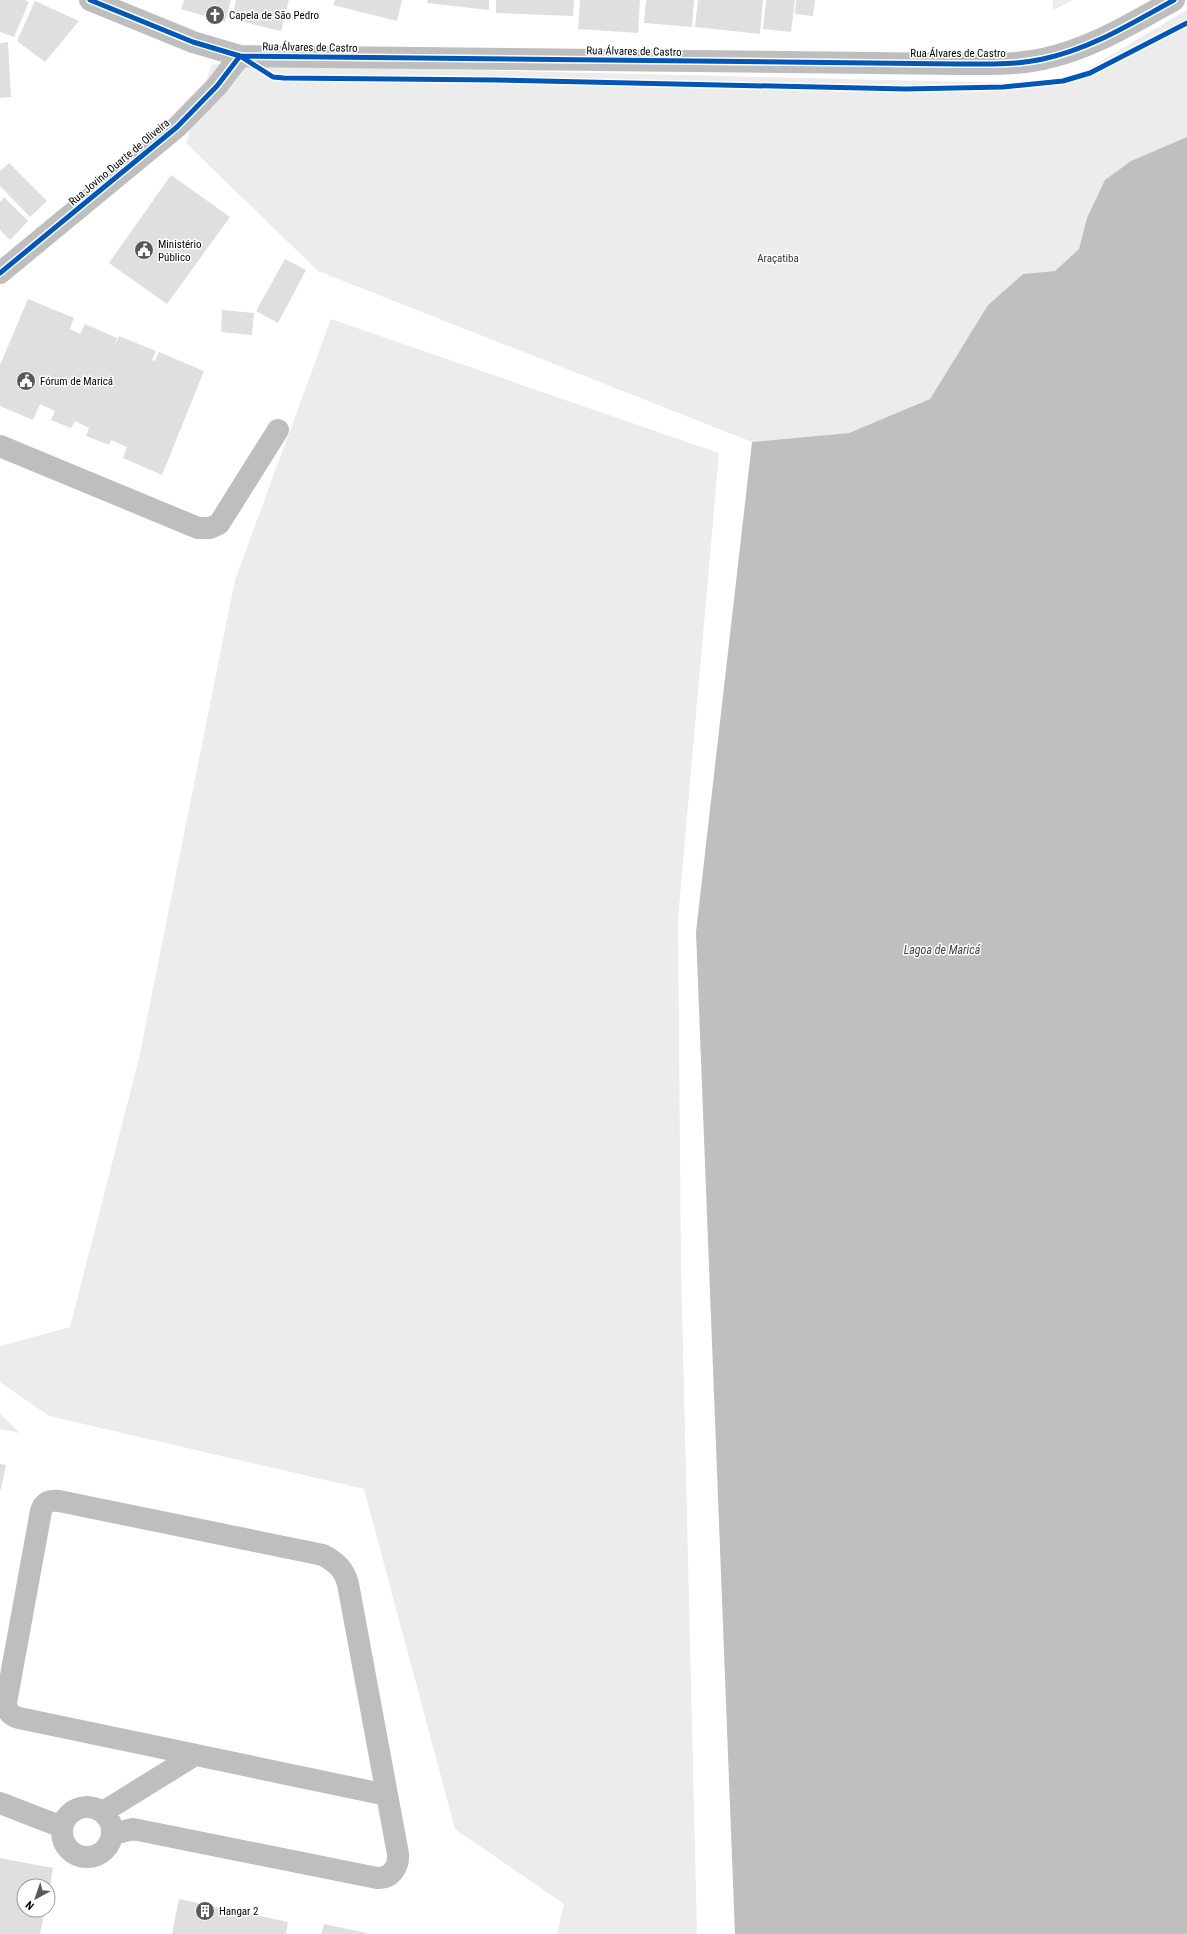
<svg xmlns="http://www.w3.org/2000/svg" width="1187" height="1934" font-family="'Roboto Condensed',sans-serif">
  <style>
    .green { fill: #ececec }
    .water { fill: #bfbfbf }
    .building { fill: #dfdfdf }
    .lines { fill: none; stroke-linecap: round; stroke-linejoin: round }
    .minor { stroke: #bebebe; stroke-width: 22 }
    .cycleway-casing { stroke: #fff; stroke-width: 8 }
    .cycleway { stroke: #0057b8; stroke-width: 5 }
    .labels { text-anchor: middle; stroke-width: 3; stroke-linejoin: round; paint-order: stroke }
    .poi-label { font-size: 11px; fill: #000; stroke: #fff; text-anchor: start }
    .street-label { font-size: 11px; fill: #000; stroke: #fff }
    .park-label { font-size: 11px; fill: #333; stroke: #fff }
    .water-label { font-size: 12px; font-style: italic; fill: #444; stroke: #fff }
  </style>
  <rect width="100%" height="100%" fill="#fff"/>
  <path class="green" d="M 1053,0 L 1073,0 L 1053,10 Z
    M 1187,10 L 1187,137 L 1131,161 L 1087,218 L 1079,249 L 1055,271 L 1023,274 L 988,305 L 930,399 L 849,433 L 752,442 L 318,271 L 186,143 L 212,64 L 1062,84 Z
    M 331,319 L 719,453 L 678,919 L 681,1265 L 697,1934 L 557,1934 L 564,1904 L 455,1829 L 364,1489 L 49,1416 L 0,1382 L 0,1346 L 70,1327 L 139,1058 L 235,580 Z
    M 0,1414 L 20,1433 L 0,1429 Z"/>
  <path class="water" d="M 1187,137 L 1187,1934 L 735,1934 L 696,932 L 752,442 L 849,433 L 930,399 L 988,305 L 1023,274 L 1055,271 L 1079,249 L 1087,218 L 1105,180 L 1131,161 Z"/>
  <path class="building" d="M 0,0 L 25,0 L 29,2 L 14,37 L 0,32 Z
    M 184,0 L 231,0 L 225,22 L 181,9 Z
    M 236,0 L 289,0 L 281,31 L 232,19 Z
    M 335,0 L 402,0 L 397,21 L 333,5 Z
    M 428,0 L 489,0 L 489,10 L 427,3 Z
    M 496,0 L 574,0 L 573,16 L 496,13 Z
    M 580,0 L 640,0 L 638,33 L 578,29 Z
    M 646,0 L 694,0 L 692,27 L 644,23 Z
    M 698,0 L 763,0 L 760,34 L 695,27 Z
    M 766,0 L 795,0 L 791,32 L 763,29 Z
    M 796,0 L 815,0 L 813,16 L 795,14 Z
    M 35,1 L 79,21 L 45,62 L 17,41 Z
    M 8,42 L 11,97 L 0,98 L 0,43 Z
    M 9,163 L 47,201 L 30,217 L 0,186 L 0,171 Z
    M 171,175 L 230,217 L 167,304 L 109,263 Z
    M 4,197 L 28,221 L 10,240 L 0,230 L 0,202 Z
    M 285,259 L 306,270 L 278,323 L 256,311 Z
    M 28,299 L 74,318 L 70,329 L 80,334 L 85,324 L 117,338 L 115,346 L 119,336 L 156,351 L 152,360 L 155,361 L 159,352 L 204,371 L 162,475 L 123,458 L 127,447 L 111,440 L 109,445 L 86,436 L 89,428 L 75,421 L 71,428 L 51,420 L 55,411 L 40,404 L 33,420 L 0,406 L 0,365 Z
    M 222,310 L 254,313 L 252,335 L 221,332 Z
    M 0,1464 L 6,1465 L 1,1489 L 0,1489 Z
    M 0,1858 L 53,1868 L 49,1891 L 48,1886 L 24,1886 L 24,1910 L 45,1910 L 40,1934 L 0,1934 Z
    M 179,1899 L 288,1922 L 286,1934 L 172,1934 Z
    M 324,1924 L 367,1933 L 367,1934 L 321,1934 Z"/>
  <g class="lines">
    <path class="minor" d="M 90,0 L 193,42 L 240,56 L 957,64 C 986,64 1016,65 1043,59 C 1091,49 1132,23 1174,0
      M 0,273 L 177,127 L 217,86 L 240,56
      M 0,446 L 198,528 L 210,528 L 219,524 L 278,430
      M 0,1803 L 62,1827
      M62 1832a25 25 0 1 1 50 0a25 25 0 1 1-50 0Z
      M 103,1812 L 195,1755
      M 113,1834 L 133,1829 L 377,1878 C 391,1879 399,1867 398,1854 L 348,1584 C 344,1569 336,1562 323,1555 L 59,1501 C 50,1500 44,1502 41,1511 L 6,1703 C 7,1712 11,1716 19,1718 L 387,1795"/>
    <g class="cycleway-casing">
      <path id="cycleway" d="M 90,0 L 193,42 L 240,56 L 957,64 C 986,64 1016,65 1043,59 C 1091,49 1132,23 1174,0
        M 240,56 L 273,77 L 284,78 L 496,80 L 906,89 L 1003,87 L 1063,81 L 1090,73 L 1187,23
        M 0,273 L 177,127 L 217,86 L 240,56"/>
    </g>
    <use href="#cycleway" class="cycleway"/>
  </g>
  <defs>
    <g id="church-disc" transform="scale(1)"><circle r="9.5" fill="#595959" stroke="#fff"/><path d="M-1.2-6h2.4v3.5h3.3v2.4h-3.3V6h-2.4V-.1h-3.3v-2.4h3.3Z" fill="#fff"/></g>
    <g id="civic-disc" transform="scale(1)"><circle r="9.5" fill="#595959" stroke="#fff"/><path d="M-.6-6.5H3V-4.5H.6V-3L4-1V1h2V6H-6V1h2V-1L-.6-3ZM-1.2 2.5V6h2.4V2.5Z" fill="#fff"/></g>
    <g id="building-disc" transform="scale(1)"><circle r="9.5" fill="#595959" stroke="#fff"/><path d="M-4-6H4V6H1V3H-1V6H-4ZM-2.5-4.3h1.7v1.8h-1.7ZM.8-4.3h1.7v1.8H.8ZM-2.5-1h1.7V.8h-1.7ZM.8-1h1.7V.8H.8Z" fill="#fff"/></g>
  </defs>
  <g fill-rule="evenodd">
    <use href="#church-disc" x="215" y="15"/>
    <use href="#civic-disc" x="144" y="250"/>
    <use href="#civic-disc" x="26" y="381"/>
    <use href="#building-disc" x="205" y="1911"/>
  </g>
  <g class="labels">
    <g class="poi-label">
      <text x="229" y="19">Capela de São Pedro</text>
      <text x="158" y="248">Ministério<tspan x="158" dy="13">Público</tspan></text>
      <text x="40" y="385">Fórum de Maricá</text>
      <text x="219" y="1915">Hangar 2</text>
    </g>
    <g class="street-label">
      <text transform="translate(310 47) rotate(1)" y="4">Rua Álvares de Castro</text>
      <text transform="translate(634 51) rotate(1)" y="4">Rua Álvares de Castro</text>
      <text x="958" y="57">Rua Álvares de Castro</text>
      <text transform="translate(119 162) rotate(-40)" y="4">Rua Jovino Duarte de Oliveira</text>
    </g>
    <g class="park-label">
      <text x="778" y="262">Araçatiba</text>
    </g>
    <g class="water-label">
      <text x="942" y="954">Lagoa de Maricá</text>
    </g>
  </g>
  <g transform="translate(36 1898) rotate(220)"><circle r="19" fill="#ffffff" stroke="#999999"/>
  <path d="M0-3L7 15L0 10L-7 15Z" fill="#595959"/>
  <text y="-6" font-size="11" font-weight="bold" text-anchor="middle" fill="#000000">N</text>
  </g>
</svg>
